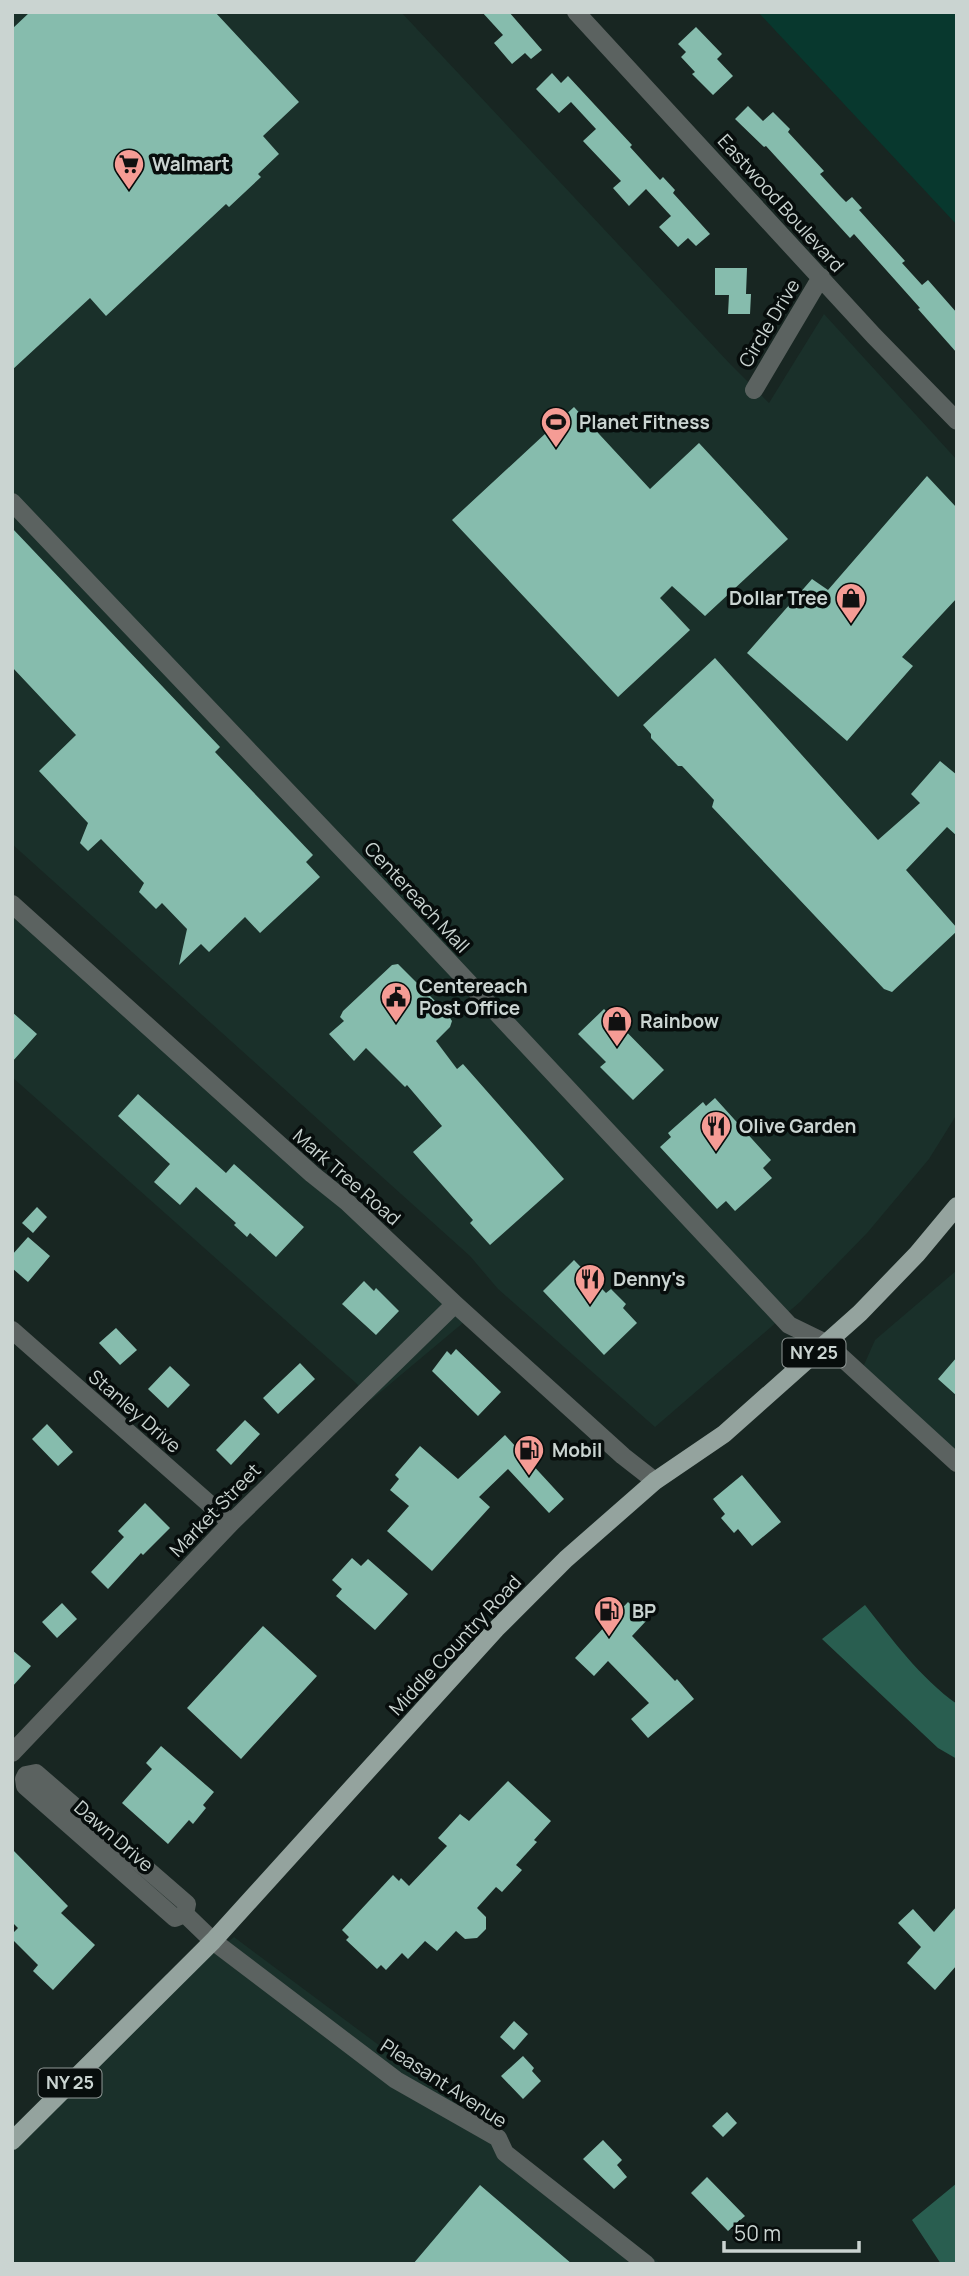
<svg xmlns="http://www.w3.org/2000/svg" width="969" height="2276" font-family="Manrope,sans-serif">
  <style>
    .built { fill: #1a302a }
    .green { fill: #08382e }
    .forest { fill: #295e50 }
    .building { fill: #86bcad }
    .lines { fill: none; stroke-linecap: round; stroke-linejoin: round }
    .minor { stroke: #5b6260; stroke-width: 18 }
    .major { stroke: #94a39e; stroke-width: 18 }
    .labels { text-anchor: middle; stroke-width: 7; stroke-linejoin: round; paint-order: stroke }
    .shield { fill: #070d0c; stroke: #909896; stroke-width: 2 }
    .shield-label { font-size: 18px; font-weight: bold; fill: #cad4d1 }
    .poi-label { font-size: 19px; font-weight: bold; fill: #cad4d1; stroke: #070d0c; text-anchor: start }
    .street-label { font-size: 19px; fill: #cad4d1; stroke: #070d0c }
  </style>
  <rect width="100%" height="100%" fill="#182622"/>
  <path class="built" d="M 12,12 L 401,12 L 731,365 L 769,403 L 824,314 L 957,460 L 957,1114 L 929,1159 L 868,1232 L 800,1302 L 655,1427 L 498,1289 L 470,1256 L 12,844 Z
    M 12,904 L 470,1317 L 371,1400 L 356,1383 L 12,1077 Z
    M 957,1270 L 957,1463 L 860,1374 L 875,1340 Z
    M 234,1937 L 419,2075 L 661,2264 L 12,2264 L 12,2149 L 211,1955 Z"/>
  <path class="green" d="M 758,12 L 957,12 L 957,225 Z"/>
  <path class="forest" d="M 865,1605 C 892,1639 920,1678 957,1704 L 957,1759 L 938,1748 L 822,1639 Z
    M 957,2183 L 957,2264 L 941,2264 L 912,2220 Z"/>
  <path class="building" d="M 30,12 L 215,12 L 299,102 L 263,136 L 279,154 L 258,174 L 261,177 L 229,207 L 226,204 L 106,316 L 90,298 L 12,370 L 12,29 Z
    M 482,12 L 509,12 L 542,50 L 531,59 L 525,53 L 512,64 L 494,43 L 503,35 Z
    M 696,27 L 722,54 L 717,59 L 733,76 L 713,95 L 692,74 L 695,72 L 681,57 L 686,52 L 678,44 Z
    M 552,73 L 561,83 L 568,76 L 632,145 L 630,147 L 660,180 L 663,177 L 675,190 L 673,193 L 710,234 L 696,246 L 688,238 L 678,247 L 659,227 L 671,216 L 646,189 L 629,206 L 613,188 L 621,181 L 583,141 L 596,129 L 571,102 L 559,113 L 536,89 Z
    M 748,106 L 763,121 L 773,112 L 790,129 L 788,132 L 824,171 L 820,174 L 840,196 L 846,202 L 852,197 L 862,208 L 859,210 L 905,261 L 902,263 L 922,285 L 928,280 L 957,313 L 957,353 L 918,309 L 920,308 L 854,234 L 850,238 L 766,146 L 764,147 L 735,119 Z
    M 715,268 L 747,268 L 746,294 L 751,294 L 750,314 L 728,314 L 729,295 L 715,295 Z
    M 574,407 L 650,489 L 699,443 L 788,539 L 705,616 L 672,586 L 660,598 L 690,630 L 618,697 L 452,520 Z
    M 927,476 L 957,508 L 957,598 L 902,657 L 913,666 L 847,741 L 747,653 L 812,579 L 828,590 Z
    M 12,528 L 220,747 L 215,752 L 313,855 L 306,862 L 320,877 L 260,933 L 245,917 L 209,952 L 201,944 L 179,965 L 187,929 L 162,903 L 156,909 L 139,892 L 144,883 L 101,839 L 88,851 L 80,843 L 88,823 L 39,771 L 76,735 L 12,667 Z
    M 715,658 L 878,840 L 920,803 L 911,794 L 940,761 L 957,775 L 957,836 L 947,827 L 906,870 L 957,928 L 957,931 L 892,992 L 884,989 L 712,807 L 714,800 L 682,766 L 678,766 L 651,738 L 651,734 L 643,725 Z
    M 398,964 L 447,1013 L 452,1021 L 450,1027 L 436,1041 L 457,1069 L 463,1064 L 564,1179 L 490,1245 L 470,1223 L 473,1220 L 413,1152 L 442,1126 L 407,1085 L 405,1087 L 366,1048 L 354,1061 L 329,1034 L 344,1021 L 340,1017 L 343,1011 L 392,965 Z
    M 604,1009 L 664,1070 L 633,1100 L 600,1067 L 606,1062 L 578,1034 Z
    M 12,1012 L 37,1034 L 12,1062 Z
    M 138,1094 L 226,1173 L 234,1164 L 304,1227 L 276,1257 L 250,1233 L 247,1237 L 234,1225 L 236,1223 L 196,1187 L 180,1205 L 154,1182 L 170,1164 L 118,1116 Z
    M 715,1098 L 771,1160 L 763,1168 L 772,1178 L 735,1211 L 726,1201 L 717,1209 L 660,1147 L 671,1137 L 668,1133 L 703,1102 L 706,1106 Z
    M 37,1207 L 47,1217 L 33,1233 L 22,1223 Z
    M 28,1237 L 50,1256 L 28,1282 L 12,1268 L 12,1255 Z
    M 574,1260 L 606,1293 L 611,1289 L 626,1304 L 623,1308 L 637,1323 L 604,1355 L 543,1291 Z
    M 364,1281 L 374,1291 L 376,1288 L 399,1311 L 376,1335 L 342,1304 Z
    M 116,1328 L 137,1350 L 120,1365 L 99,1343 Z
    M 456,1349 L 501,1392 L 478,1416 L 432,1371 L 447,1351 L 451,1355 Z
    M 957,1357 L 957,1396 L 938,1379 Z
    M 300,1363 L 315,1379 L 278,1414 L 263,1398 Z
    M 170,1366 L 190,1385 L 168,1408 L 148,1389 Z
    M 245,1420 L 260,1434 L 231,1465 L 216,1450 Z
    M 47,1424 L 73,1452 L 58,1466 L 32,1439 Z
    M 505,1435 L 564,1499 L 549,1513 L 508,1469 L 479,1497 L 490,1507 L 432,1571 L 387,1531 L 409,1506 L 390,1490 L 399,1479 L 395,1475 L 420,1446 L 458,1479 Z
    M 742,1475 L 781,1522 L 752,1546 L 738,1529 L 734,1533 L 721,1518 L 725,1514 L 713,1499 Z
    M 145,1503 L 170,1528 L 143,1555 L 141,1553 L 108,1589 L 91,1572 L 124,1537 L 118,1531 Z
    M 352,1558 L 361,1566 L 368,1559 L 408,1594 L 375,1630 L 336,1596 L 342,1589 L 332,1580 Z
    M 628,1602 L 647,1620 L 632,1636 L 675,1681 L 677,1679 L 694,1699 L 648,1738 L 631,1719 L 649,1703 L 608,1661 L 594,1676 L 575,1658 Z
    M 62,1603 L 77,1619 L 57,1638 L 42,1622 Z
    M 263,1626 L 317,1676 L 241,1759 L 187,1708 Z
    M 12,1650 L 31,1666 L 12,1687 Z
    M 161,1746 L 214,1792 L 203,1805 L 206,1808 L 193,1824 L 189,1820 L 168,1844 L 122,1803 L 152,1769 L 146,1763 Z
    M 508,1781 L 551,1821 L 534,1840 L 537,1842 L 516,1865 L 522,1870 L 502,1892 L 496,1887 L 477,1908 L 486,1917 L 486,1929 L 477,1938 L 465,1939 L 456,1931 L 437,1951 L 425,1941 L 408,1959 L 402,1953 L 386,1970 L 381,1965 L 377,1969 L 346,1940 L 349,1937 L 342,1930 L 393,1875 L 399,1881 L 401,1878 L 409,1886 L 447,1846 L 438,1838 L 460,1814 L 469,1821 Z
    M 12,1849 L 68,1906 L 61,1913 L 95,1945 L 53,1990 L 33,1971 L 38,1965 L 12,1939 L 12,1934 L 18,1928 L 12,1922 Z
    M 957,1906 L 957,1965 L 935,1990 L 907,1963 L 921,1947 L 898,1923 L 913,1909 L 934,1932 Z
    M 514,2021 L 528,2034 L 514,2050 L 500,2037 Z
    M 523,2056 L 534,2068 L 532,2071 L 541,2081 L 523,2099 L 501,2076 Z
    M 727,2112 L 737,2123 L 723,2137 L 712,2126 Z
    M 603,2140 L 622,2160 L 617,2165 L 627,2177 L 614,2189 L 583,2159 Z
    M 707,2177 L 745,2216 L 728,2231 L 691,2193 Z
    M 480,2185 L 572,2264 L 413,2264 Z"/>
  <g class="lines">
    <path class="minor" d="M 576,12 L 874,336 L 957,421
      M 754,390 L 821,277
      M 12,502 L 408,918 L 789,1325 L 826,1343 L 957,1463
      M 12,904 L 312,1174 L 347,1202 L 455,1304 L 623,1456 L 655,1481
      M 12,1330 L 231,1523
      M 12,1753 L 231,1523 L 455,1304
      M 36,1773 L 187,1904 L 185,1914 L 175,1918 L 25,1786 L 24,1779 L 26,1775 Z
      M 185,1914 L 213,1941 L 396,2080 L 498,2138 L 505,2153 L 646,2264"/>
    <path class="major" d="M 12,2141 L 213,1941 L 496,1629 L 566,1559 L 655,1481 L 724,1434 L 860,1313 L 917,1254 L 957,1206"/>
  </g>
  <defs>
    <g id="supermarket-pin" transform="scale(1.575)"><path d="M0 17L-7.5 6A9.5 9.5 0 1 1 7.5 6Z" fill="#f59c95" stroke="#070d0c"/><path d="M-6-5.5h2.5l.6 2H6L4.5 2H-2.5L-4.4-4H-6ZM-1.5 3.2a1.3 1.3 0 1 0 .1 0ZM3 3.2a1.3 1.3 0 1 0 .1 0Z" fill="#111"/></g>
    <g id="stadium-pin" transform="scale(1.575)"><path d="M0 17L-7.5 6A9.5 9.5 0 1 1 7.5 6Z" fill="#f59c95" stroke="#070d0c"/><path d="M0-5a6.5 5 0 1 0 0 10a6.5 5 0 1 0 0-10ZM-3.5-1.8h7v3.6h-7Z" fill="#111"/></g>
    <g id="shop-pin" transform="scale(1.575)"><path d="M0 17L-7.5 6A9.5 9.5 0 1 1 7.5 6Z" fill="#f59c95" stroke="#070d0c"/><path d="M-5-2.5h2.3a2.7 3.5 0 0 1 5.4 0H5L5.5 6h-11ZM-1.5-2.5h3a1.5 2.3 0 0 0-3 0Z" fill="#111"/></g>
    <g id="civic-pin" transform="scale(1.575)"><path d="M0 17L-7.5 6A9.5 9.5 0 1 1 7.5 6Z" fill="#f59c95" stroke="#070d0c"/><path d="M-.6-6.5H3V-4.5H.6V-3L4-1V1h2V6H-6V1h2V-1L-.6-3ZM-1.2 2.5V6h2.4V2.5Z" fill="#111"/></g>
    <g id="restaurant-pin" transform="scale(1.575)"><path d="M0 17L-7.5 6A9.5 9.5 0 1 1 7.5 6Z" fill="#f59c95" stroke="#070d0c"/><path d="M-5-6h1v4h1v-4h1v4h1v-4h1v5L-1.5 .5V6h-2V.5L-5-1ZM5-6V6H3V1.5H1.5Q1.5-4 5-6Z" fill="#111"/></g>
    <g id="fuel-pin" transform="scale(1.575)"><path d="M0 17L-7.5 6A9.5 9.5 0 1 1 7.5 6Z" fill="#f59c95" stroke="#070d0c"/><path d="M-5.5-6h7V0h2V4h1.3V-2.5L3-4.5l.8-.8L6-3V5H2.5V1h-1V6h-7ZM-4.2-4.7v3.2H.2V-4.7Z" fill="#111"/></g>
  </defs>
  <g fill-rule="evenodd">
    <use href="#supermarket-pin" x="129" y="164"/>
    <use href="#stadium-pin" x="556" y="422"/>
    <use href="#shop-pin" x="851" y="598"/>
    <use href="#civic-pin" x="396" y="997"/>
    <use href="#shop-pin" x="617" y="1021"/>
    <use href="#restaurant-pin" x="716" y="1126"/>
    <use href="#restaurant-pin" x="590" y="1279"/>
    <use href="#fuel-pin" x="529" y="1450"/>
    <use href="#fuel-pin" x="609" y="1611"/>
  </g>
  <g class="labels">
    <g class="shield">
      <rect x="782.5" y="1338.5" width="63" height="29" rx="5"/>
      <rect x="38.5" y="2068.5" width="63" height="29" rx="5"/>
    </g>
    <g class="shield-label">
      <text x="814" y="1359">NY 25</text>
      <text x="70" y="2089">NY 25</text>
    </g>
    <g class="poi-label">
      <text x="152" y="171">Walmart</text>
      <text x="579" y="429">Planet Fitness</text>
      <text x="828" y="605" text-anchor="end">Dollar Tree</text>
      <text x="419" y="993">Centereach<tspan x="419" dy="22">Post Office</tspan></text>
      <text x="640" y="1028">Rainbow</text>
      <text x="739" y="1133">Olive Garden</text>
      <text x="613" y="1286">Denny's</text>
      <text x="552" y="1457">Mobil</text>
      <text x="632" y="1618">BP</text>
    </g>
    <g class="street-label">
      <text transform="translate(781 203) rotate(48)" y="7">Eastwood Boulevard</text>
      <text transform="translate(769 323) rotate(-59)" y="7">Circle Drive</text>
      <text transform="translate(417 897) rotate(47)" y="7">Centereach Mall</text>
      <text transform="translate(347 1177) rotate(41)" y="7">Mark Tree Road</text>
      <text transform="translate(135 1411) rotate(41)" y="7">Stanley Drive</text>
      <text transform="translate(215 1510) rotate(-46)" y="7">Market Street</text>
      <text transform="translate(455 1645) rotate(-47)" y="7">Middle Country Road</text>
      <text transform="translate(114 1836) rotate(41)" y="7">Dawn Drive</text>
      <text transform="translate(444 2083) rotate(33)" y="7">Pleasant Avenue</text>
    </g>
  </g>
  <rect width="969" height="2276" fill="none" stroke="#cad4d1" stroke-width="28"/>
  <path d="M724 2241v10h135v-10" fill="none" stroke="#cad4d1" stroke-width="3.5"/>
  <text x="734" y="2241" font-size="21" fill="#cad4d1" stroke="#070d0c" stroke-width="5" paint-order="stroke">50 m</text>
</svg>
